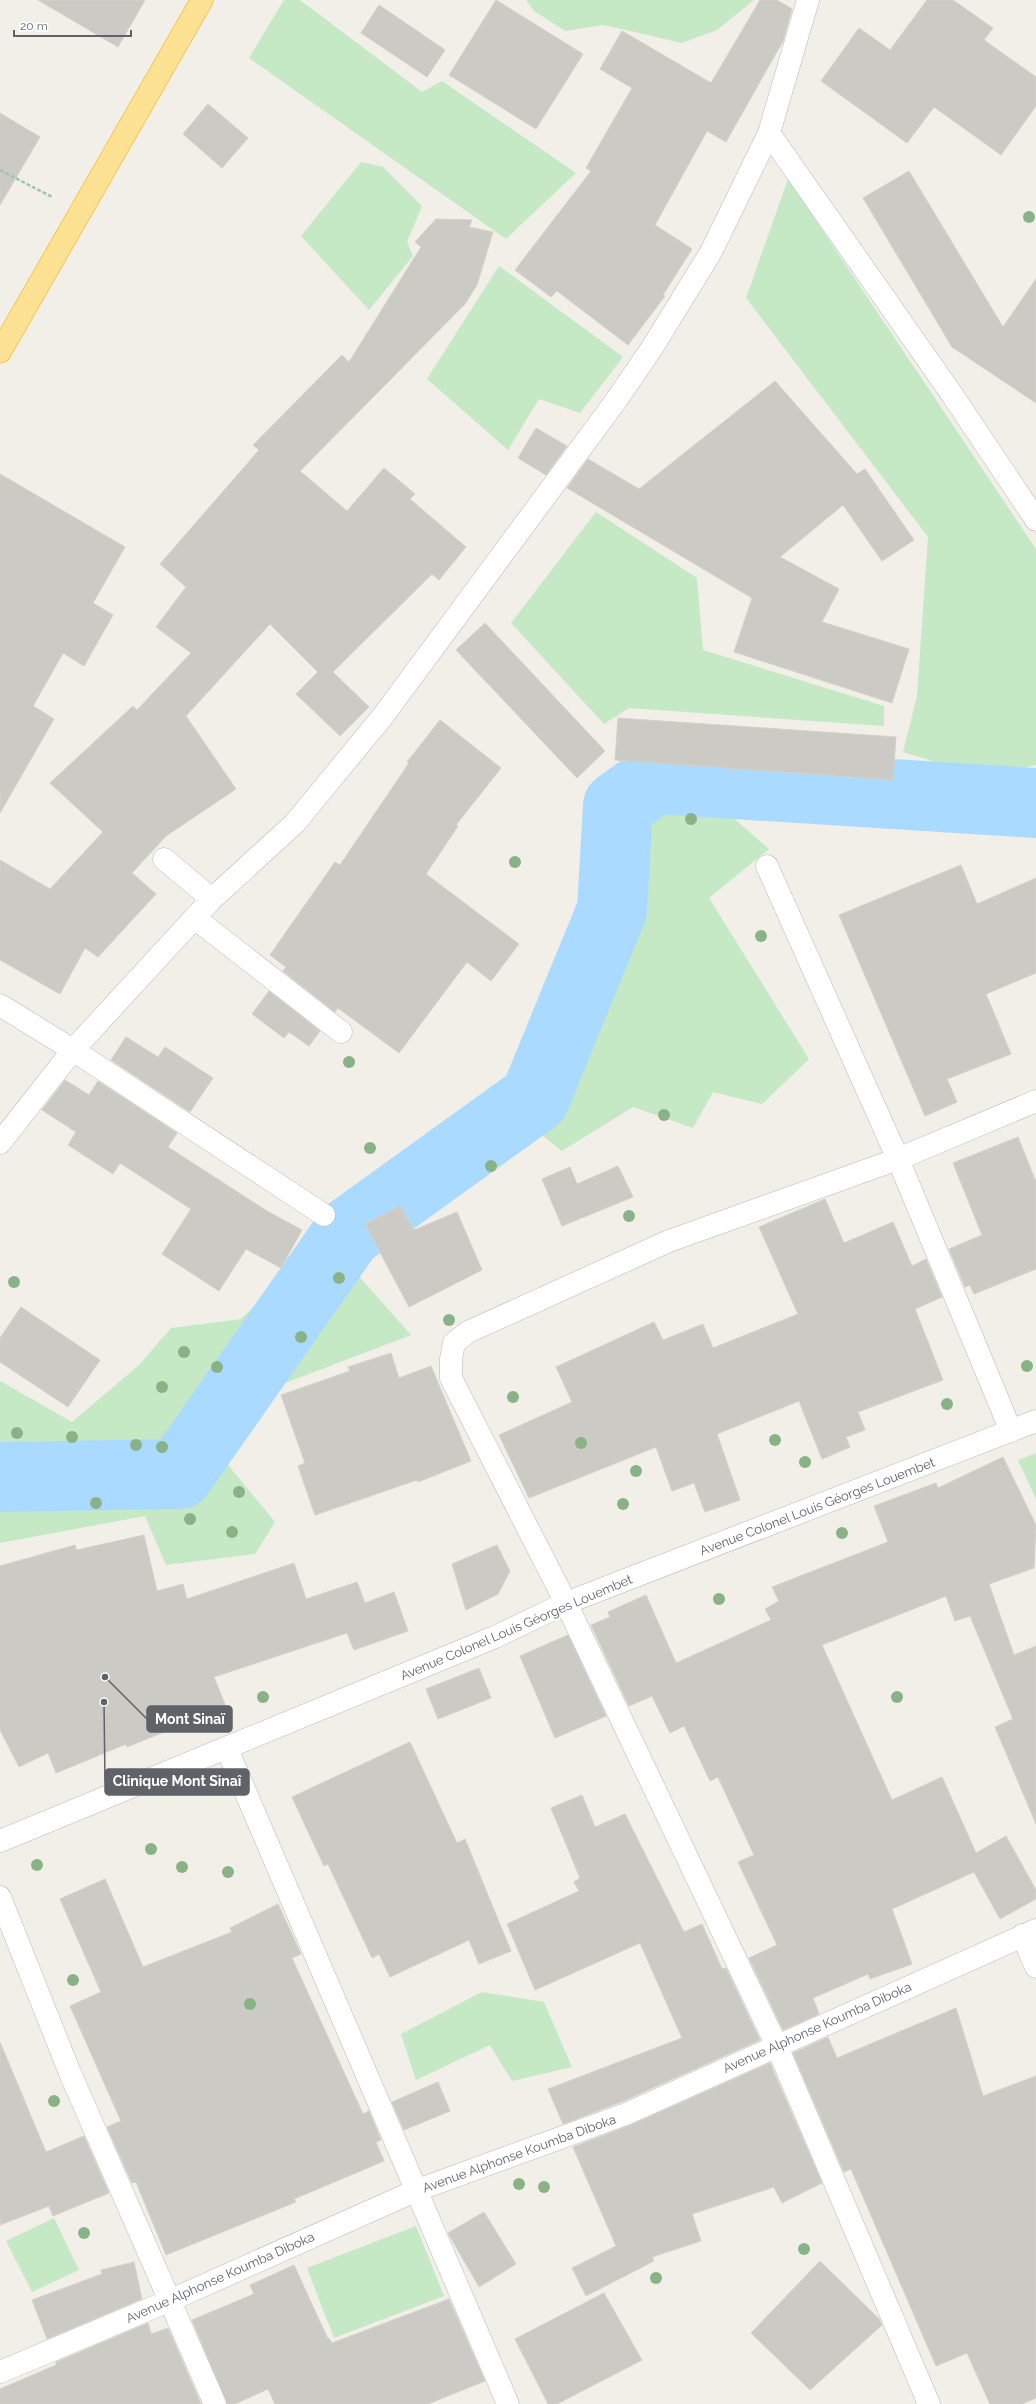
<svg xmlns="http://www.w3.org/2000/svg" width="1036" height="2404" font-family="Raleway,sans-serif">
  <style>
    .green { fill: #c5e8c5 }
    .lines { fill: none; stroke-linecap: round; stroke-linejoin: round }
    .river { stroke: #aadaff; stroke-width: 70 }
    .building { fill: #cccac5; stroke: #d6d1c6 }
    .minor-casing { stroke: #b5b8bc; stroke-width: 23 }
    .highway-casing { stroke: #f9ab00; stroke-width: 23 }
    .path { stroke: #9cc7a9; stroke-width: 2.5; stroke-dasharray: 4 2; stroke-linecap: butt }
    .minor { stroke: #fff; stroke-width: 22 }
    .highway { stroke: #fde293; stroke-width: 22 }
    .tree { fill: #89b387 }
    .labels { text-anchor: middle; stroke-width: 4; stroke-linejoin: round; paint-order: stroke }
    .street-label { font-size: 13px; fill: #5f6368; stroke: #fff }
    .leader { fill: none; stroke: #5f6368; stroke-width: 1.5 }
    .callout-dot { fill: #5f6368; stroke: #fff; stroke-width: 1.5 }
    .callout { fill: #5f6368; stroke: #5f6368; stroke-width: 1.5 }
    .callout-label { font-size: 14px; text-anchor: middle; font-weight: bold; fill: #fff }
  </style>
  <rect width="100%" height="100%" fill="#f1efe8"/>
  <path class="green" d="M 284,0 L 300,0 L 422,92 L 442,81 L 576,173 L 506,239 L 249,58 Z
    M 526,0 L 754,0 L 717,30 L 682,43 L 604,25 L 565,31 L 534,11 Z
    M 361,162 L 383,167 L 422,206 L 407,242 L 413,256 L 369,310 L 301,236 Z
    M 788,179 L 1036,549 L 1036,765 L 983,776 L 903,752 L 917,696 L 928,537 L 746,298 Z
    M 499,266 L 623,357 L 580,413 L 539,399 L 508,450 L 427,379 Z
    M 596,512 L 697,578 L 703,650 L 884,706 L 884,726 L 629,708 L 604,724 L 511,623 Z
    M 713,800 L 769,849 L 709,898 L 809,1059 L 762,1104 L 713,1092 L 693,1128 L 633,1107 L 562,1151 L 538,1132 L 583,1056 L 623,945 L 627,826 Z
    M 325,1238 L 411,1335 L 254,1395 L 232,1420 L 228,1465 L 275,1522 L 255,1554 L 166,1565 L 145,1516 L 0,1543 L 0,1381 L 72,1422 L 138,1366 L 171,1328 L 241,1319 Z
    M 1036,1453 L 1036,1499 L 1018,1460 Z
    M 482,1992 L 544,2002 L 572,2067 L 512,2081 L 490,2045 L 416,2080 L 401,2034 Z
    M 54,2218 L 79,2270 L 32,2292 L 6,2241 Z
    M 416,2226 L 444,2296 L 334,2338 L 307,2268 Z"/>
  <g class="lines">
    <path class="river" d="M 0,1477 L 179,1474 L 348,1233 L 535,1098 L 612,910 L 618,806 L 655,779 L 1036,803"/>
  </g>
  <path class="building" d="M 38,0 L 145,0 L 118,47 Z
    M 496,0 L 583,54 L 536,129 L 449,75 Z
    M 760,0 L 777,0 L 792,9 L 783,41 L 726,142 L 707,131 L 655,225 L 692,249 L 663,295 L 665,296 L 628,345 L 557,291 L 551,297 L 515,270 L 591,171 L 586,168 L 632,88 L 600,69 L 622,31 L 711,83 Z
    M 927,0 L 953,0 L 993,28 L 984,40 L 1036,77 L 1036,106 L 1001,155 L 934,107 L 907,143 L 821,81 L 859,28 L 890,50 Z
    M 379,5 L 445,50 L 427,77 L 361,33 Z
    M 208,104 L 248,138 L 222,168 L 183,134 Z
    M 0,113 L 40,137 L 0,205 Z
    M 909,171 L 1003,327 L 1036,279 L 1036,403 L 952,347 L 863,198 Z
    M 436,219 L 472,220 L 469,227 L 493,232 L 477,285 L 465,304 L 300,471 L 347,511 L 384,468 L 415,494 L 410,499 L 466,547 L 439,580 L 432,574 L 333,672 L 369,707 L 340,736 L 296,694 L 318,672 L 270,624 L 186,716 L 236,789 L 166,836 L 132,873 L 156,894 L 98,957 L 85,948 L 60,994 L 0,960 L 0,860 L 50,889 L 103,832 L 50,783 L 133,706 L 137,710 L 191,653 L 156,627 L 186,587 L 160,564 L 259,450 L 253,445 L 342,355 L 349,362 L 421,247 L 415,242 Z
    M 775,381 L 857,474 L 865,469 L 914,540 L 882,561 L 843,505 L 780,557 L 839,589 L 822,622 L 909,649 L 892,703 L 734,652 L 752,598 L 567,488 L 588,459 L 639,489 Z
    M 536,428 L 567,446 L 546,475 L 518,458 Z
    M 0,474 L 125,547 L 93,603 L 113,615 L 84,666 L 63,653 L 33,706 L 54,719 L 0,813 Z
    M 485,623 L 605,751 L 577,778 L 456,650 Z
    M 618,718 L 896,737 L 893,780 L 615,760 Z
    M 440,720 L 501,768 L 456,825 L 458,826 L 426,874 L 519,944 L 491,981 L 467,962 L 399,1053 L 338,1008 L 335,1012 L 283,971 L 286,967 L 270,955 L 335,862 L 340,865 L 409,763 L 407,762 Z
    M 961,865 L 977,904 L 1036,878 L 1036,973 L 986,994 L 1011,1054 L 947,1079 L 957,1102 L 925,1116 L 839,915 Z
    M 269,991 L 320,1031 L 309,1046 L 289,1032 L 284,1038 L 252,1014 Z
    M 126,1037 L 158,1057 L 165,1047 L 213,1078 L 190,1112 L 111,1060 Z
    M 65,1080 L 89,1095 L 98,1081 L 177,1133 L 168,1147 L 267,1211 L 302,1230 L 281,1268 L 246,1249 L 219,1291 L 162,1254 L 191,1209 L 120,1163 L 113,1174 L 68,1145 L 76,1132 L 42,1110 Z
    M 1018,1137 L 1036,1182 L 1036,1269 L 974,1294 L 970,1285 L 965,1287 L 949,1249 L 982,1235 L 953,1163 Z
    M 618,1166 L 633,1197 L 562,1226 L 542,1179 L 570,1167 L 577,1184 Z
    M 825,1199 L 844,1243 L 893,1222 L 912,1266 L 926,1259 L 942,1297 L 915,1309 L 943,1380 L 858,1412 L 865,1430 L 846,1437 L 850,1447 L 822,1459 L 799,1401 L 717,1434 L 740,1500 L 705,1512 L 694,1483 L 672,1491 L 656,1447 L 529,1498 L 499,1435 L 572,1402 L 556,1367 L 654,1322 L 663,1340 L 703,1324 L 713,1348 L 798,1314 L 759,1227 Z
    M 400,1206 L 414,1230 L 457,1212 L 482,1270 L 409,1307 L 365,1224 Z
    M 21,1307 L 100,1360 L 68,1407 L 0,1362 L 0,1338 Z
    M 391,1353 L 399,1378 L 431,1366 L 471,1461 L 418,1482 L 417,1480 L 315,1515 L 298,1466 L 305,1463 L 281,1395 L 350,1371 L 348,1367 Z
    M 1003,1457 L 1036,1525 L 1034,1568 L 989,1584 L 1014,1655 L 1036,1646 L 1036,1824 L 995,1727 L 1013,1719 L 970,1616 L 955,1621 L 946,1596 L 822,1645 L 892,1800 L 942,1777 L 976,1853 L 1006,1836 L 1036,1890 L 1036,1899 L 1000,1919 L 974,1872 L 892,1909 L 912,1964 L 870,1979 L 868,1974 L 813,1998 L 819,2014 L 783,2030 L 749,1958 L 777,1945 L 738,1862 L 754,1855 L 718,1777 L 710,1781 L 684,1726 L 670,1733 L 652,1696 L 629,1706 L 591,1625 L 610,1617 L 608,1612 L 646,1595 L 676,1663 L 771,1620 L 765,1609 L 779,1601 L 772,1587 L 888,1542 L 874,1506 L 936,1483 L 938,1488 Z
    M 144,1535 L 157,1591 L 183,1584 L 187,1599 L 294,1563 L 306,1599 L 357,1582 L 365,1603 L 394,1592 L 408,1631 L 354,1650 L 347,1633 L 214,1677 L 226,1707 L 127,1747 L 126,1744 L 56,1773 L 48,1753 L 19,1767 L 0,1730 L 0,1566 L 75,1545 L 77,1550 Z
    M 497,1545 L 510,1571 L 498,1594 L 466,1610 L 452,1564 Z
    M 568,1635 L 606,1716 L 555,1738 L 520,1656 Z
    M 479,1668 L 491,1698 L 438,1719 L 426,1689 Z
    M 410,1742 L 457,1843 L 465,1839 L 511,1951 L 479,1964 L 469,1940 L 390,1977 L 379,1954 L 372,1958 L 328,1864 L 324,1866 L 292,1797 Z
    M 582,1795 L 595,1827 L 625,1814 L 684,1932 L 702,1924 L 722,1969 L 726,1968 L 760,2040 L 621,2102 L 563,2124 L 548,2089 L 682,2038 L 640,1943 L 535,1990 L 507,1924 L 579,1891 L 574,1882 L 580,1878 L 551,1808 Z
    M 105,1879 L 143,1967 L 232,1932 L 230,1928 L 278,1904 L 301,1954 L 292,1958 L 363,2114 L 369,2111 L 381,2140 L 376,2142 L 384,2161 L 294,2199 L 296,2202 L 166,2255 L 136,2182 L 132,2183 L 107,2127 L 121,2121 L 70,2006 L 101,1992 L 60,1899 Z
    M 956,2008 L 983,2096 L 1036,2076 L 1036,2398 L 1022,2404 L 990,2404 L 967,2353 L 936,2366 L 851,2169 L 844,2172 L 793,2053 L 828,2037 L 837,2058 Z
    M 0,2042 L 46,2152 L 84,2136 L 109,2193 L 53,2216 L 49,2206 L 0,2225 Z
    M 770,2063 L 822,2183 L 782,2203 L 774,2187 L 692,2214 L 701,2241 L 652,2257 L 654,2261 L 586,2296 L 572,2268 L 616,2246 L 573,2147 L 631,2125 Z
    M 438,2082 L 450,2111 L 404,2130 L 392,2102 Z
    M 484,2212 L 516,2264 L 479,2287 L 448,2233 Z
    M 820,2261 L 879,2319 L 882,2325 L 810,2390 L 751,2333 Z
    M 134,2262 L 142,2299 L 47,2339 L 32,2300 L 102,2274 L 101,2270 Z
    M 294,2265 L 328,2339 L 329,2338 L 332,2343 L 449,2299 L 485,2381 L 428,2404 L 275,2404 L 268,2389 L 235,2404 L 227,2404 L 192,2320 L 254,2294 L 250,2285 Z
    M 604,2293 L 642,2360 L 557,2404 L 548,2404 L 515,2339 Z
    M 148,2323 L 151,2334 L 168,2328 L 201,2404 L 0,2404 L 0,2389 L 56,2365 L 56,2362 Z"/>
  <g class="lines">
    <g class="minor-casing">
      <path id="minor" d="M 769,133 L 951,393 L 1036,520
        M 164,859 L 212,899
        M 767,866 L 898,1159 L 1011,1431
        M 196,919 L 341,1032
        M 0,1005 L 73,1050 L 324,1215
        M 0,1143 L 73,1050 L 212,899 L 295,823 L 383,716 L 615,402 L 652,348 L 711,252 L 769,133 L 808,0
        M 227,1749 L 508,2404
        M 0,1841 L 495,1637 L 566,1603 L 1036,1421
        M 0,1897 L 70,2073 L 215,2404
        M 1022,1935 L 1036,1967
        M 0,2372 L 171,2300 L 415,2191 L 626,2114 L 1036,1930
        M 929,2404 L 776,2044 L 566,1603 L 451,1378 L 451,1359 L 454,1343 L 468,1332 L 669,1241 L 898,1159 L 1036,1101"/>
    </g>
    <g class="highway-casing">
      <path id="highway" d="M 0,352 L 202,0"/>
    </g>
    <path class="path" d="M 0,170 L 52,197"/>
    <use href="#minor" class="minor"/>
    <use href="#highway" class="highway"/>
  </g>
  <g class="tree">
    <circle cx="1029" cy="217" r="6"/>
    <circle cx="691" cy="819" r="6"/>
    <circle cx="515" cy="862" r="6"/>
    <circle cx="761" cy="936" r="6"/>
    <circle cx="349" cy="1062" r="6"/>
    <circle cx="664" cy="1115" r="6"/>
    <circle cx="370" cy="1148" r="6"/>
    <circle cx="491" cy="1166" r="6"/>
    <circle cx="629" cy="1216" r="6"/>
    <circle cx="339" cy="1278" r="6"/>
    <circle cx="14" cy="1282" r="6"/>
    <circle cx="449" cy="1320" r="6"/>
    <circle cx="301" cy="1337" r="6"/>
    <circle cx="184" cy="1352" r="6"/>
    <circle cx="1027" cy="1366" r="6"/>
    <circle cx="217" cy="1367" r="6"/>
    <circle cx="162" cy="1387" r="6"/>
    <circle cx="513" cy="1397" r="6"/>
    <circle cx="947" cy="1404" r="6"/>
    <circle cx="17" cy="1433" r="6"/>
    <circle cx="72" cy="1437" r="6"/>
    <circle cx="775" cy="1440" r="6"/>
    <circle cx="581" cy="1443" r="6"/>
    <circle cx="136" cy="1445" r="6"/>
    <circle cx="162" cy="1447" r="6"/>
    <circle cx="805" cy="1462" r="6"/>
    <circle cx="636" cy="1471" r="6"/>
    <circle cx="239" cy="1492" r="6"/>
    <circle cx="96" cy="1503" r="6"/>
    <circle cx="623" cy="1504" r="6"/>
    <circle cx="190" cy="1519" r="6"/>
    <circle cx="232" cy="1532" r="6"/>
    <circle cx="842" cy="1533" r="6"/>
    <circle cx="719" cy="1599" r="6"/>
    <circle cx="263" cy="1697" r="6"/>
    <circle cx="897" cy="1697" r="6"/>
    <circle cx="151" cy="1849" r="6"/>
    <circle cx="37" cy="1865" r="6"/>
    <circle cx="182" cy="1867" r="6"/>
    <circle cx="228" cy="1872" r="6"/>
    <circle cx="73" cy="1980" r="6"/>
    <circle cx="250" cy="2004" r="6"/>
    <circle cx="54" cy="2101" r="6"/>
    <circle cx="519" cy="2184" r="6"/>
    <circle cx="544" cy="2187" r="6"/>
    <circle cx="84" cy="2233" r="6"/>
    <circle cx="804" cy="2249" r="6"/>
    <circle cx="656" cy="2278" r="6"/>
  </g>
  <g class="labels">
    <g class="street-label">
      <text transform="translate(817 1506) rotate(-21)" y="5">Avenue Colonel Louis Géorges Louembet</text>
      <text transform="translate(516 1627) rotate(-23)" y="5">Avenue Colonel Louis Géorges Louembet</text>
      <text transform="translate(817 2027) rotate(-24)" y="5">Avenue Alphonse Koumba Diboka</text>
      <text transform="translate(519 2153) rotate(-20)" y="5">Avenue Alphonse Koumba Diboka</text>
      <text transform="translate(220 2277) rotate(-24)" y="5">Avenue Alphonse Koumba Diboka</text>
    </g>
  </g>
  <path class="leader" d="M105 1677L147 1719M104 1702L105 1782"/>
  <g class="callout-dot">
    <circle cx="105" cy="1677" r="4"/>
    <circle cx="104" cy="1702" r="4"/>
  </g>
  <g class="callout">
    <rect x="147" y="1706" width="85" height="26" rx="4"/>
    <rect x="105" y="1769" width="144" height="26" rx="4"/>
  </g>
  <g class="callout-label">
    <text x="190" y="1724">Mont Sinaï</text>
    <text x="177" y="1786">Clinique Mont Sinaî</text>
  </g>
  <path d="M14 30v6h117v-6" fill="none" stroke="#5f6368" stroke-width="2"/>
  <text x="20" y="30" font-size="12" fill="#5f6368" stroke="#ffffff" stroke-width="3" paint-order="stroke">20 m</text>
</svg>
